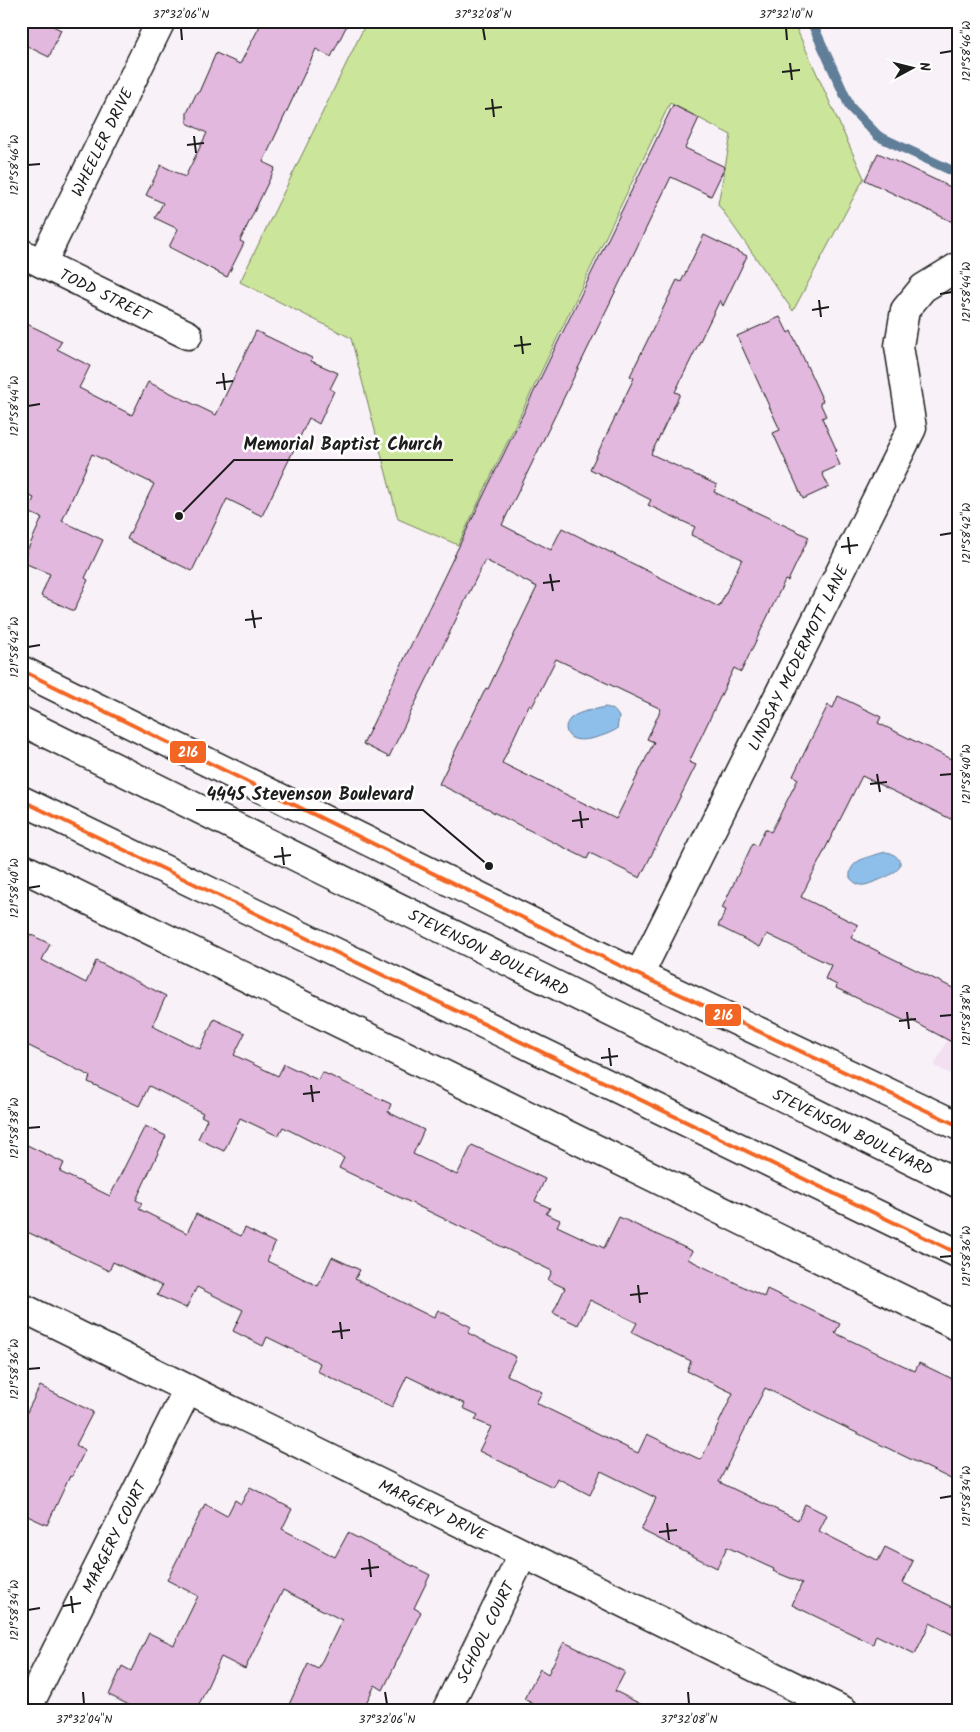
<svg xmlns="http://www.w3.org/2000/svg" width="980" height="1732" font-family="Kalam,sans-serif">
  <style>
    .built { fill: #f2e0f0 }
    .green { fill: #cbe59b; stroke: #74805c }
    .water { fill: #8ebfea; stroke: #607e98 }
    .lines { fill: none; stroke-linecap: round; stroke-linejoin: round }
    .stream { stroke: #607e98; stroke-width: 10 }
    .building { fill: #e3b8de; stroke: #1c1c1c; fill-rule: evenodd }
    .minor-casing { stroke: #1c1c1c; stroke-width: 31 }
    .primary-casing { stroke: #1c1c1c; stroke-width: 31 }
    .minor { stroke: #fff; stroke-width: 28 }
    .primary { stroke: #fff; stroke-width: 28 }
    .bus-1-casing { stroke: #fff; stroke-width: 8 }
    .bus-1 { stroke: #f26522; stroke-width: 4 }
    .ticks { fill: none; stroke: #1c1c1c; stroke-width: 2 }
    .labels { text-anchor: middle; stroke-width: 5; stroke-linejoin: round; paint-order: stroke }
    .street-label { font-size: 16px; fill: #1c1c1c; stroke: #fff }
    .leader { fill: none; stroke: #1c1c1c; stroke-width: 2 }
    .callout-dot { fill: #1c1c1c; stroke: #fff; stroke-width: 2 }
    .callout-label { font-size: 18px; text-anchor: middle; font-weight: bold; fill: #1c1c1c; stroke: #fff; stroke-width: 5; stroke-linejoin: round; paint-order: stroke }
    .line-badge { stroke: #fff; stroke-width: 2 }
    .badge-label { font-size: 14px; text-anchor: middle; font-weight: bold; fill: #fff }
    .neatline { fill: none; stroke: #1c1c1c; stroke-width: 2 }
    .ticks-label { font-size: 12px; text-anchor: middle; fill: #1c1c1c }
  </style>
  <rect width="100%" height="100%" fill="#f9f1f8"/>
  <filter id="ink" filterUnits="userSpaceOnUse"><feTurbulence type="fractalNoise" baseFrequency=".02" numOctaves="2"/><feDisplacementMap in="SourceGraphic" scale="10" xChannelSelector="R" yChannelSelector="G"/><feConvolveMatrix kernelMatrix="1 2 1 2 8 2 1 2 1" color-interpolation-filters="sRGB"/></filter>
  <g filter="url(#ink)">
    <path class="built" d="M 959,1017 L 959,1078 L 934,1066 Z"/>
    <path class="green" d="M 367,21 L 793,21 L 864,178 L 793,311 L 718,204 L 731,135 L 670,103 L 458,545 L 398,519 L 351,338 L 240,282 Z"/>
    <path class="water" d="M 605,707 C 612,708 615,710 619,717 L 617,729 C 606,736 567,750 566,728 C 566,724 568,721 571,718 C 579,711 595,710 605,707 Z
      M 885,852 L 891,853 C 912,865 892,875 879,880 C 873,882 866,886 860,885 C 856,884 853,881 850,878 C 848,859 870,857 885,852 Z"/>
    <g class="lines">
      <path class="stream" d="M 811,21 L 850,107 L 878,136 L 959,174"/>
    </g>
    <path class="building" d="M 21,21 L 43,21 L 61,30 L 49,57 L 21,43 Z
      M 260,21 L 349,21 L 331,57 L 316,49 L 263,162 L 275,168 L 240,241 L 244,243 L 227,277 L 169,247 L 178,229 L 155,218 L 163,203 L 146,195 L 161,165 L 185,177 L 207,133 L 187,123 L 187,113 L 197,92 L 199,92 L 216,53 L 240,64 L 262,22 Z
      M 673,105 L 699,118 L 685,148 L 725,167 L 711,196 L 671,177 L 502,525 L 551,550 L 562,528 L 719,607 L 742,559 L 691,535 L 695,527 L 648,505 L 651,500 L 590,469 L 634,378 L 630,376 L 677,280 L 681,282 L 704,235 L 747,256 L 723,306 L 720,300 L 675,392 L 680,394 L 651,454 L 717,485 L 714,492 L 809,537 L 788,581 L 785,580 L 741,672 L 734,668 L 689,762 L 696,765 L 640,878 L 590,853 L 587,859 L 491,811 L 491,810 L 439,784 L 486,688 L 488,689 L 537,587 L 485,560 L 389,757 L 363,744 ZM 556,659 L 661,709 L 647,739 L 654,742 L 616,819 L 502,763 L 529,705 L 532,707 Z
      M 878,153 L 959,191 L 959,225 L 865,180 Z
      M 780,317 L 788,333 L 791,331 L 823,401 L 820,403 L 826,416 L 822,418 L 837,451 L 834,452 L 840,465 L 822,473 L 829,487 L 803,499 L 773,433 L 780,430 L 737,336 Z
      M 21,321 L 62,341 L 57,349 L 90,366 L 79,388 L 132,415 L 148,382 L 216,415 L 256,331 L 312,358 L 311,361 L 338,373 L 330,389 L 334,391 L 319,424 L 309,418 L 262,516 L 227,499 L 192,571 L 127,539 L 154,484 L 92,454 L 62,521 L 103,540 L 85,578 L 88,580 L 74,611 L 41,596 L 50,574 L 22,562 L 42,518 L 28,512 L 34,498 L 21,492 Z
      M 838,696 L 881,717 L 878,723 L 959,763 L 959,823 L 862,776 L 801,897 L 858,925 L 851,938 L 959,991 L 959,1046 L 909,1019 L 907,1022 L 836,988 L 837,985 L 825,979 L 831,965 L 767,934 L 760,947 L 718,926 L 726,910 L 722,908 L 753,843 L 757,846 L 765,829 L 771,832 L 798,779 L 793,776 L 815,731 L 828,705 L 833,708 Z
      M 21,930 L 50,944 L 42,960 L 86,983 L 96,961 L 166,996 L 152,1026 L 200,1049 L 214,1019 L 245,1033 L 234,1055 L 278,1076 L 284,1064 L 318,1080 L 322,1072 L 391,1104 L 388,1112 L 424,1130 L 413,1154 L 457,1175 L 472,1145 L 545,1179 L 535,1201 L 550,1208 L 546,1214 L 560,1220 L 557,1226 L 604,1248 L 619,1217 L 692,1251 L 688,1259 L 764,1297 L 767,1289 L 840,1324 L 835,1333 L 915,1371 L 919,1363 L 959,1382 L 959,1483 L 765,1388 L 719,1482 L 798,1520 L 805,1504 L 827,1515 L 819,1531 L 878,1561 L 885,1547 L 913,1561 L 903,1583 L 959,1610 L 959,1638 L 930,1623 L 915,1654 L 876,1635 L 873,1644 L 792,1605 L 802,1583 L 773,1571 L 774,1569 L 765,1565 L 727,1547 L 717,1568 L 641,1530 L 656,1498 L 601,1471 L 590,1495 L 557,1478 L 553,1487 L 479,1451 L 491,1427 L 475,1420 L 478,1415 L 463,1408 L 465,1404 L 407,1376 L 392,1407 L 317,1371 L 320,1363 L 267,1337 L 263,1346 L 233,1331 L 243,1310 L 197,1287 L 186,1308 L 157,1295 L 162,1286 L 113,1262 L 109,1271 L 21,1229 L 21,1142 L 64,1163 L 60,1172 L 110,1196 L 145,1126 L 166,1136 L 136,1200 L 142,1203 L 139,1209 L 187,1233 L 196,1214 L 241,1236 L 245,1228 L 275,1243 L 267,1261 L 318,1286 L 332,1257 L 360,1270 L 355,1279 L 434,1318 L 438,1310 L 471,1327 L 468,1333 L 516,1357 L 507,1375 L 542,1392 L 536,1403 L 638,1453 L 647,1434 L 701,1460 L 733,1393 L 687,1371 L 691,1361 L 632,1332 L 637,1323 L 590,1300 L 578,1325 L 553,1313 L 565,1288 L 548,1280 L 552,1271 L 339,1168 L 344,1158 L 283,1127 L 278,1136 L 240,1118 L 224,1151 L 198,1139 L 207,1119 L 201,1116 L 203,1113 L 149,1086 L 139,1106 L 88,1082 L 90,1076 L 21,1042 Z
      M 40,1386 L 93,1412 L 76,1445 L 85,1450 L 72,1477 L 70,1476 L 47,1525 L 21,1513 L 21,1424 Z
      M 250,1487 L 292,1509 L 282,1529 L 335,1557 L 348,1533 L 430,1575 L 414,1608 L 421,1612 L 383,1690 L 375,1685 L 362,1711 L 286,1711 L 308,1664 L 318,1669 L 342,1620 L 283,1590 L 245,1669 L 221,1657 L 196,1711 L 141,1711 L 109,1695 L 122,1666 L 131,1671 L 149,1633 L 174,1645 L 198,1596 L 167,1580 L 205,1504 L 227,1516 L 235,1500 L 241,1504 Z
      M 564,1642 L 625,1672 L 615,1691 L 654,1711 L 547,1711 L 524,1699 L 540,1669 L 548,1674 Z"/>
    <g class="lines">
      <g class="minor-casing">
        <g id="minor">
          <path id="s1" d="M 21,253 L 188,335"/>
          <path id="s2" d="M 42,263 L 161,21"/>
          <path d="M 21,670 L 639,975 L 959,1126"/>
          <path d="M 21,867 L 959,1327"/>
          <path id="s3" d="M 639,975 L 912,428 L 899,346 L 905,310 L 923,288 L 959,266"/>
          <path id="s4" d="M 21,1307 L 844,1711"/>
          <path id="s5" d="M 26,1711 L 188,1389"/>
          <path id="s6" d="M 446,1711 L 523,1554"/>
        </g>
      </g>
      <g class="primary-casing">
        <g id="primary">
          <path id="s7" d="M 21,721 L 959,1184"/>
          <path d="M 21,800 L 959,1254"/>
        </g>
      </g>
      <use href="#minor" class="minor"/>
      <use href="#primary" class="primary"/>
      <g class="bus-1-casing">
        <path id="bus-1" d="M 21,670 L 639,975 L 959,1126
          M 21,800 L 959,1254"/>
      </g>
      <use href="#bus-1" class="bus-1"/>
    </g>
  </g>
  <path class="ticks" d="M 181,28 L 182,40M 483,28 L 485,40M 786,28 L 787,40M 940,53 L 952,51M 790,63 L 792,80M 782,72 L 800,70M 492,99 L 494,117M 485,109 L 502,107M 194,136 L 196,153M 187,145 L 204,143M 28,165 L 40,164M 940,294 L 952,292M 819,300 L 821,317M 812,310 L 829,307M 521,336 L 523,354M 514,346 L 531,344M 223,373 L 225,390M 216,383 L 233,381M 28,406 L 40,404M 940,535 L 952,533M 848,537 L 850,554M 841,547 L 858,545M 550,574 L 553,591M 543,583 L 560,581M 252,610 L 255,628M 245,620 L 262,618M 28,647 L 40,645M 877,774 L 880,792M 940,775 L 952,774M 870,784 L 887,782M 580,811 L 582,828M 572,821 L 589,819M 282,847 L 284,865M 274,857 L 291,855M 28,888 L 40,886M 907,1012 L 909,1029M 940,1016 L 952,1015M 899,1021 L 916,1019M 609,1048 L 611,1066M 601,1058 L 618,1056M 311,1085 L 313,1102M 303,1094 L 320,1092M 28,1128 L 40,1127M 940,1257 L 952,1256M 638,1285 L 640,1303M 630,1295 L 648,1293M 340,1322 L 342,1339M 332,1332 L 350,1330M 28,1369 L 40,1368M 940,1498 L 952,1496M 667,1523 L 669,1540M 659,1532 L 677,1530M 369,1559 L 371,1577M 361,1569 L 379,1567M 71,1596 L 73,1613M 63,1606 L 81,1603M 28,1610 L 40,1608M 83,1692 L 84,1704M 385,1692 L 387,1704M 688,1692 L 689,1704"/>
  <g class="labels">
    <g class="street-label">
      <text dy="6" stroke="none"><textPath href="#s2" startOffset="135">WHEELER DRIVE</textPath></text>
      <text dy="6" stroke="none"><textPath href="#s1" startOffset="94">TODD STREET</textPath></text>
      <text dy="6" stroke="none"><textPath href="#s3" startOffset="355">LINDSAY MCDERMOTT LANE</textPath></text>
      <text dy="6" stroke="none"><textPath href="#s7" startOffset="522">STEVENSON BOULEVARD</textPath></text>
      <text dy="6" stroke="none"><textPath href="#s7" startOffset="928">STEVENSON BOULEVARD</textPath></text>
      <text dy="6" stroke="none"><textPath href="#s4" startOffset="459">MARGERY DRIVE</textPath></text>
      <text dy="6" stroke="none"><textPath href="#s5" startOffset="195">MARGERY COURT</textPath></text>
      <text dy="6" stroke="none"><textPath href="#s6" startOffset="88">SCHOOL COURT</textPath></text>
    </g>
  </g>
  <path class="leader" d="M179 516L234 460H453M489 866L423 810H196"/>
  <g class="callout-dot">
    <circle cx="179" cy="516" r="5"/>
    <circle cx="489" cy="866" r="5"/>
  </g>
  <g class="callout-label">
    <text x="343" y="450">Memorial Baptist Church</text>
    <text x="310" y="800">4445 Stevenson Boulevard</text>
  </g>
  <g class="line-badge">
    <rect x="169" y="740" width="38" height="24" rx="5" fill="#f26522"/>
    <rect x="704" y="1003" width="38" height="24" rx="5" fill="#f26522"/>
  </g>
  <g class="badge-label">
    <text x="188" y="757">216</text>
    <text x="723" y="1020">216</text>
  </g>
  <rect width="980" height="1732" fill="none" stroke="#fff" stroke-width="55"/>
  <g transform="translate(912 68) rotate(83)" stroke="#ffffff" stroke-width="4" paint-order="stroke">
  <path d="M0-4L9 19L0 12L-9 19Z" fill="#1c1c1c"/>
  <text y="-8" font-size="14" font-weight="bold" text-anchor="middle" fill="#1c1c1c">N</text>
  </g>
  <rect x="28" y="28" width="924" height="1676" class="neatline"/>
  <g class="ticks-label">
    <text x="181" y="18">37°32'06"N</text>
    <text x="483" y="18">37°32'08"N</text>
    <text x="786" y="18">37°32'10"N</text>
    <text transform="translate(966 51) rotate(-90)" y="4">121°58'46"W</text>
    <text transform="translate(14 165) rotate(-90)" y="4">121°58'46"W</text>
    <text transform="translate(966 292) rotate(-90)" y="4">121°58'44"W</text>
    <text transform="translate(14 406) rotate(-90)" y="4">121°58'44"W</text>
    <text transform="translate(966 533) rotate(-90)" y="4">121°58'42"W</text>
    <text transform="translate(14 647) rotate(-90)" y="4">121°58'42"W</text>
    <text transform="translate(966 774) rotate(-90)" y="4">121°58'40"W</text>
    <text transform="translate(14 888) rotate(-90)" y="4">121°58'40"W</text>
    <text transform="translate(966 1015) rotate(-90)" y="4">121°58'38"W</text>
    <text transform="translate(14 1128) rotate(-90)" y="4">121°58'38"W</text>
    <text transform="translate(966 1256) rotate(-90)" y="4">121°58'36"W</text>
    <text transform="translate(14 1369) rotate(-90)" y="4">121°58'36"W</text>
    <text transform="translate(966 1496) rotate(-90)" y="4">121°58'34"W</text>
    <text transform="translate(14 1610) rotate(-90)" y="4">121°58'34"W</text>
    <text x="84" y="1723">37°32'04"N</text>
    <text x="387" y="1723">37°32'06"N</text>
    <text x="689" y="1723">37°32'08"N</text>
  </g>
</svg>
